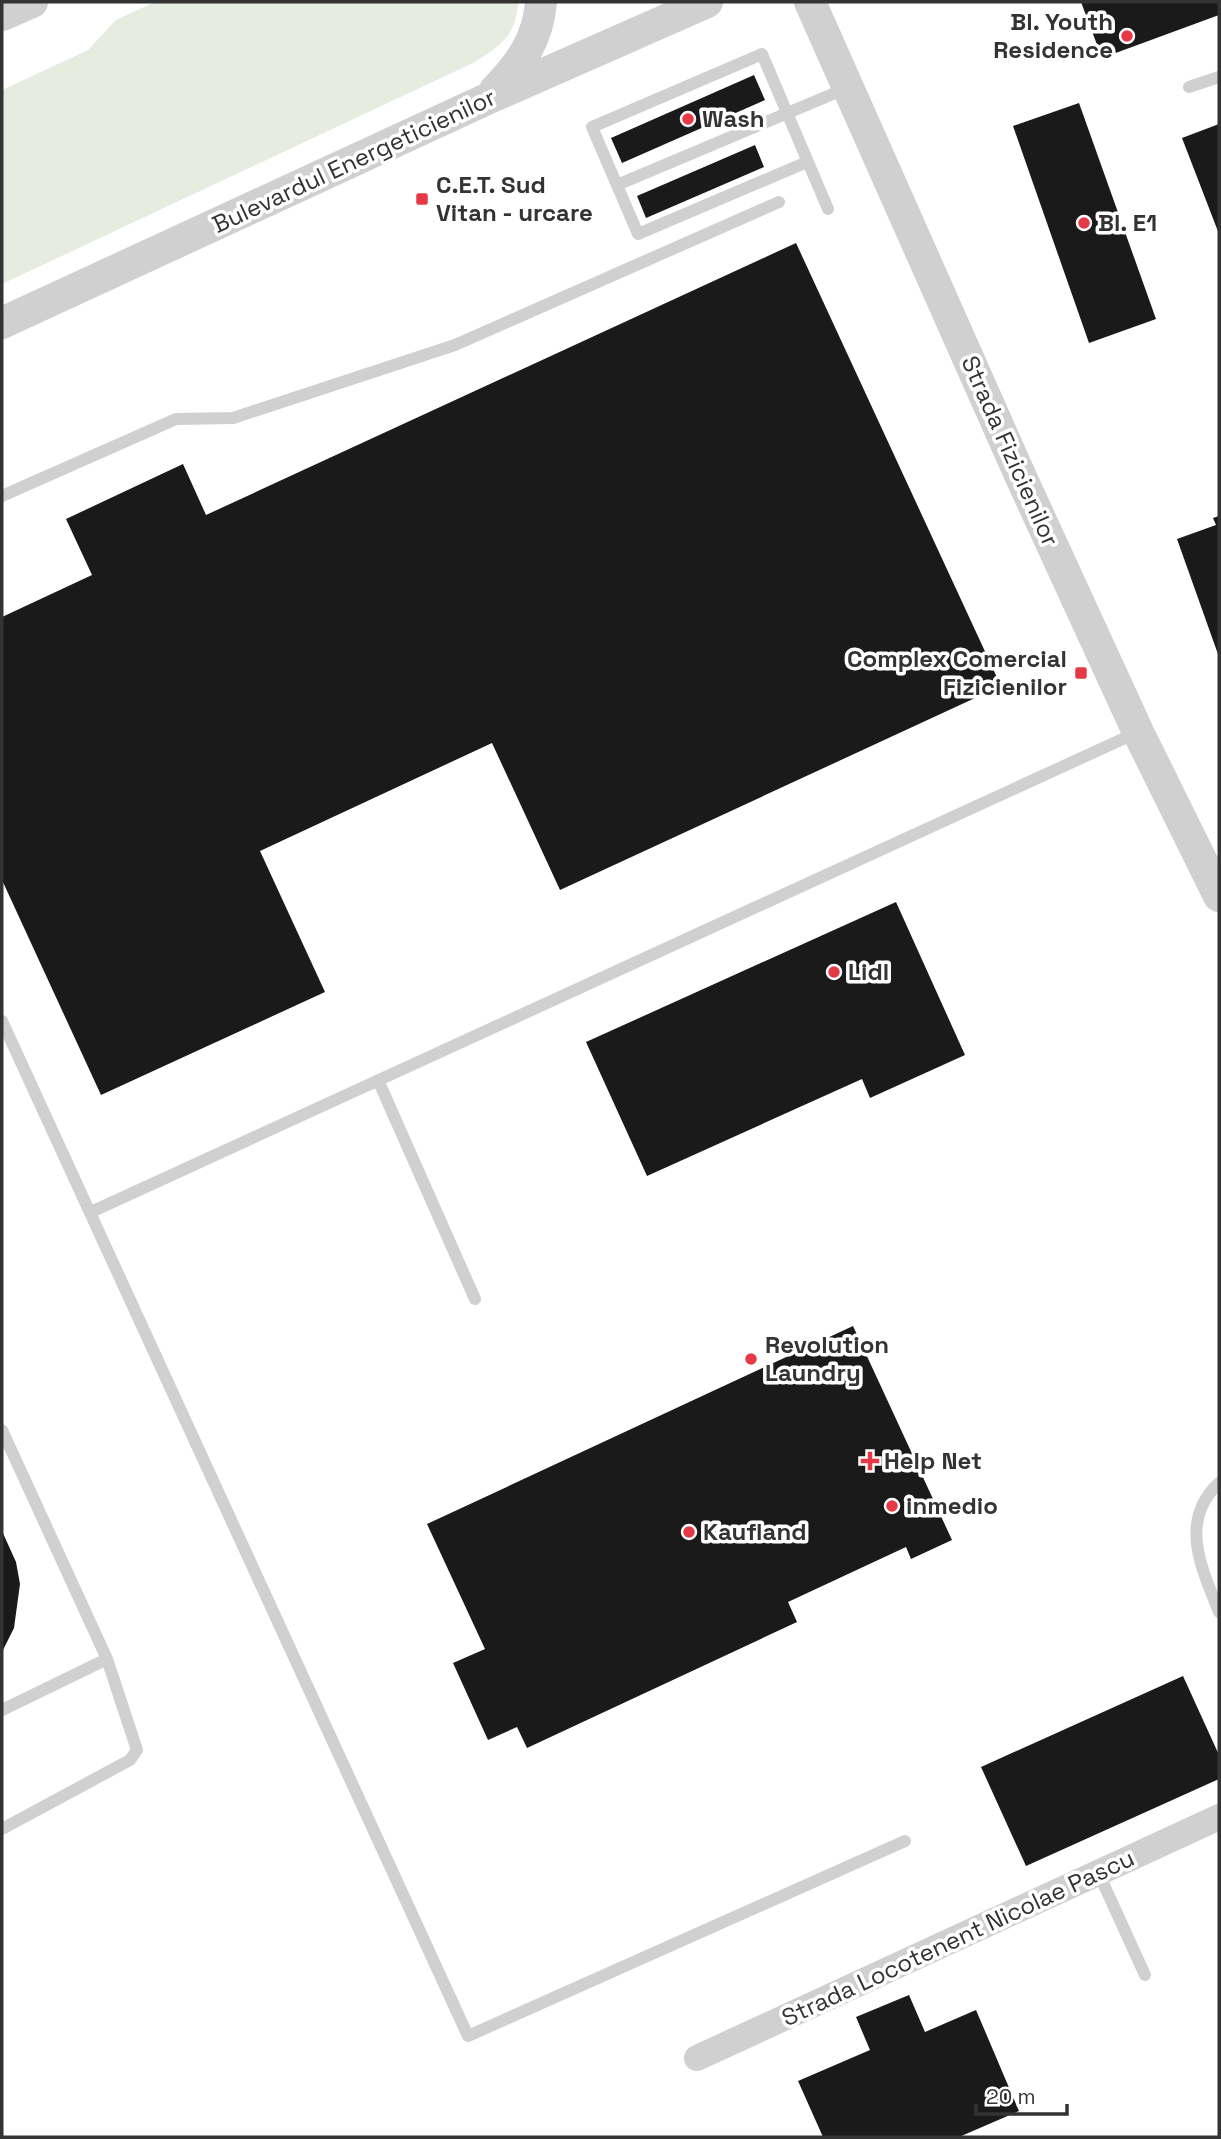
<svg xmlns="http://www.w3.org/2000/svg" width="1221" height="2139" font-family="'Space Grotesk',sans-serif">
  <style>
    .green { fill: #e6ecdf }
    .building { fill: #1a1a1a }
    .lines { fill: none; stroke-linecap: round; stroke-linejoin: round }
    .service { stroke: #d0d0d0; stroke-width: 12 }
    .minor { stroke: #d0d0d0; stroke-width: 26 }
    .tertiary { stroke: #d0d0d0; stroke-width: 32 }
    .poi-dot { fill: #e63946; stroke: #fff; stroke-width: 2.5 }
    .labels { text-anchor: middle; stroke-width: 7; stroke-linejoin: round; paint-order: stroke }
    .poi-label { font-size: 24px; font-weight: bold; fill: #333; stroke: #fff; text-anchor: start }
    .street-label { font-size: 24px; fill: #333; stroke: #fff }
  </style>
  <rect width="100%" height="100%" fill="#fff"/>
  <path class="green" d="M 155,2 L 518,2 C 516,36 502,44 475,62 L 2,284 L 2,90 L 88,50 L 116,20 Z"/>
  <path class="building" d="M 1081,2 L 1219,2 L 1219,15 L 1102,58 Z
    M 754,75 L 765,100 L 622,163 L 611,138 Z
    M 1079,103 L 1156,319 L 1089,343 L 1013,126 Z
    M 1219,124 L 1219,234 L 1182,138 Z
    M 755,145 L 764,167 L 646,218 L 637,196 Z
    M 796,243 L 1001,686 L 560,890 L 492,743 L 260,851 L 325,992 L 101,1095 L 2,880 L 2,617 L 92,575 L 66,519 L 183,464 L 206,515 Z
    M 1219,516 L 1219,657 L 1177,539 L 1216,525 L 1213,518 Z
    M 896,902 L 965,1055 L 870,1098 L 862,1079 L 647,1176 L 586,1042 Z
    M 853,1326 L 952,1540 L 911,1559 L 906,1547 L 788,1602 L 797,1622 L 527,1748 L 517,1727 L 488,1740 L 453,1663 L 485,1649 L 427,1524 Z
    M 2,1531 L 16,1562 L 20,1584 L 14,1628 L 2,1652 Z
    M 1183,1676 L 1219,1755 L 1219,1779 L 1026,1866 L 981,1767 Z
    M 909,1995 L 925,2032 L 976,2010 L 1019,2111 L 959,2137 L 823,2137 L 798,2081 L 870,2050 L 856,2017 Z"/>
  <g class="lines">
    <path class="service" d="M 1189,87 L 1219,77
      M 807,162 L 638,234 L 592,127 L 762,54 L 828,209
      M 617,185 L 847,88
      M 2,496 L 176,419 L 233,418 L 455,345 L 779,202
      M 2,1021 L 468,2036 L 905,1841
      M 378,1080 L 475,1299
      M 91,1212 L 1138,732
      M 2,1430 L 107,1659 L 137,1750 L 130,1760 L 2,1829
      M 1219,1483 C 1178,1521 1202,1569 1219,1612
      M 2,1710 L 107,1659
      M 1099,1874 L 1145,1975"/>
    <path class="minor" d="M 697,2058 L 1219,1817"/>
    <path class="tertiary" d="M 810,2 L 1020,475 L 1138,732 L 1219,896
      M 2,15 L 32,2
      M 495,90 C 521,64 538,39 541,2
      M 2,323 L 487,99 L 707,2"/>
  </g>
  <g class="poi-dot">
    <circle cx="1127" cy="36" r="7"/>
    <circle cx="688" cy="119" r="7"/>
    <rect x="415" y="192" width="14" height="14" rx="3.5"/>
    <circle cx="1084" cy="223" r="7"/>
    <rect x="1074" y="666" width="14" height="14" rx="3.5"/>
    <circle cx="834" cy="972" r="7"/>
    <circle cx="751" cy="1359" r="7"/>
    <path d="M866.5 1450.5h7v7h7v7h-7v7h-7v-7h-7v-7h7z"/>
    <circle cx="892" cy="1506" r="7"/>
    <circle cx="689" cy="1532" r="7"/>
  </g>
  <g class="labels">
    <g class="poi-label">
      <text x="1113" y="30" text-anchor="end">Bl. Youth<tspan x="1113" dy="28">Residence</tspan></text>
      <text x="702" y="127">Wash</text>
      <text x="436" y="193">C.E.T. Sud<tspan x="436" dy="28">Vitan - urcare</tspan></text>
      <text x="1098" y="231">Bl. E1</text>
      <text x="1067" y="667" text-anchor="end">Complex Comercial<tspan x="1067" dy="28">Fizicienilor</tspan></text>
      <text x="848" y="980">Lidl</text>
      <text x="765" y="1353">Revolution<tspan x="765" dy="28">Laundry</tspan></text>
      <text x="884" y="1469">Help Net</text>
      <text x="906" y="1514">inmedio</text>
      <text x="703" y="1540">Kaufland</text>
    </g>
    <g class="street-label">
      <text transform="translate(354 161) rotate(-25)" y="8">Bulevardul Energeticienilor</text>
      <text transform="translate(1010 451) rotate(66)" y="8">Strada Fizicienilor</text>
      <text transform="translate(958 1938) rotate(-25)" y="8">Strada Locotenent Nicolae Pascu</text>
    </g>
  </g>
  <rect width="1221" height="2139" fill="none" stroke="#333333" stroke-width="7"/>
  <path d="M976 2104v10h91v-10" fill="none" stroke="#333333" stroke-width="3.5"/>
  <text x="986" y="2104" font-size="21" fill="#333333" stroke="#ffffff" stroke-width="5" paint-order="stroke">20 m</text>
</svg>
